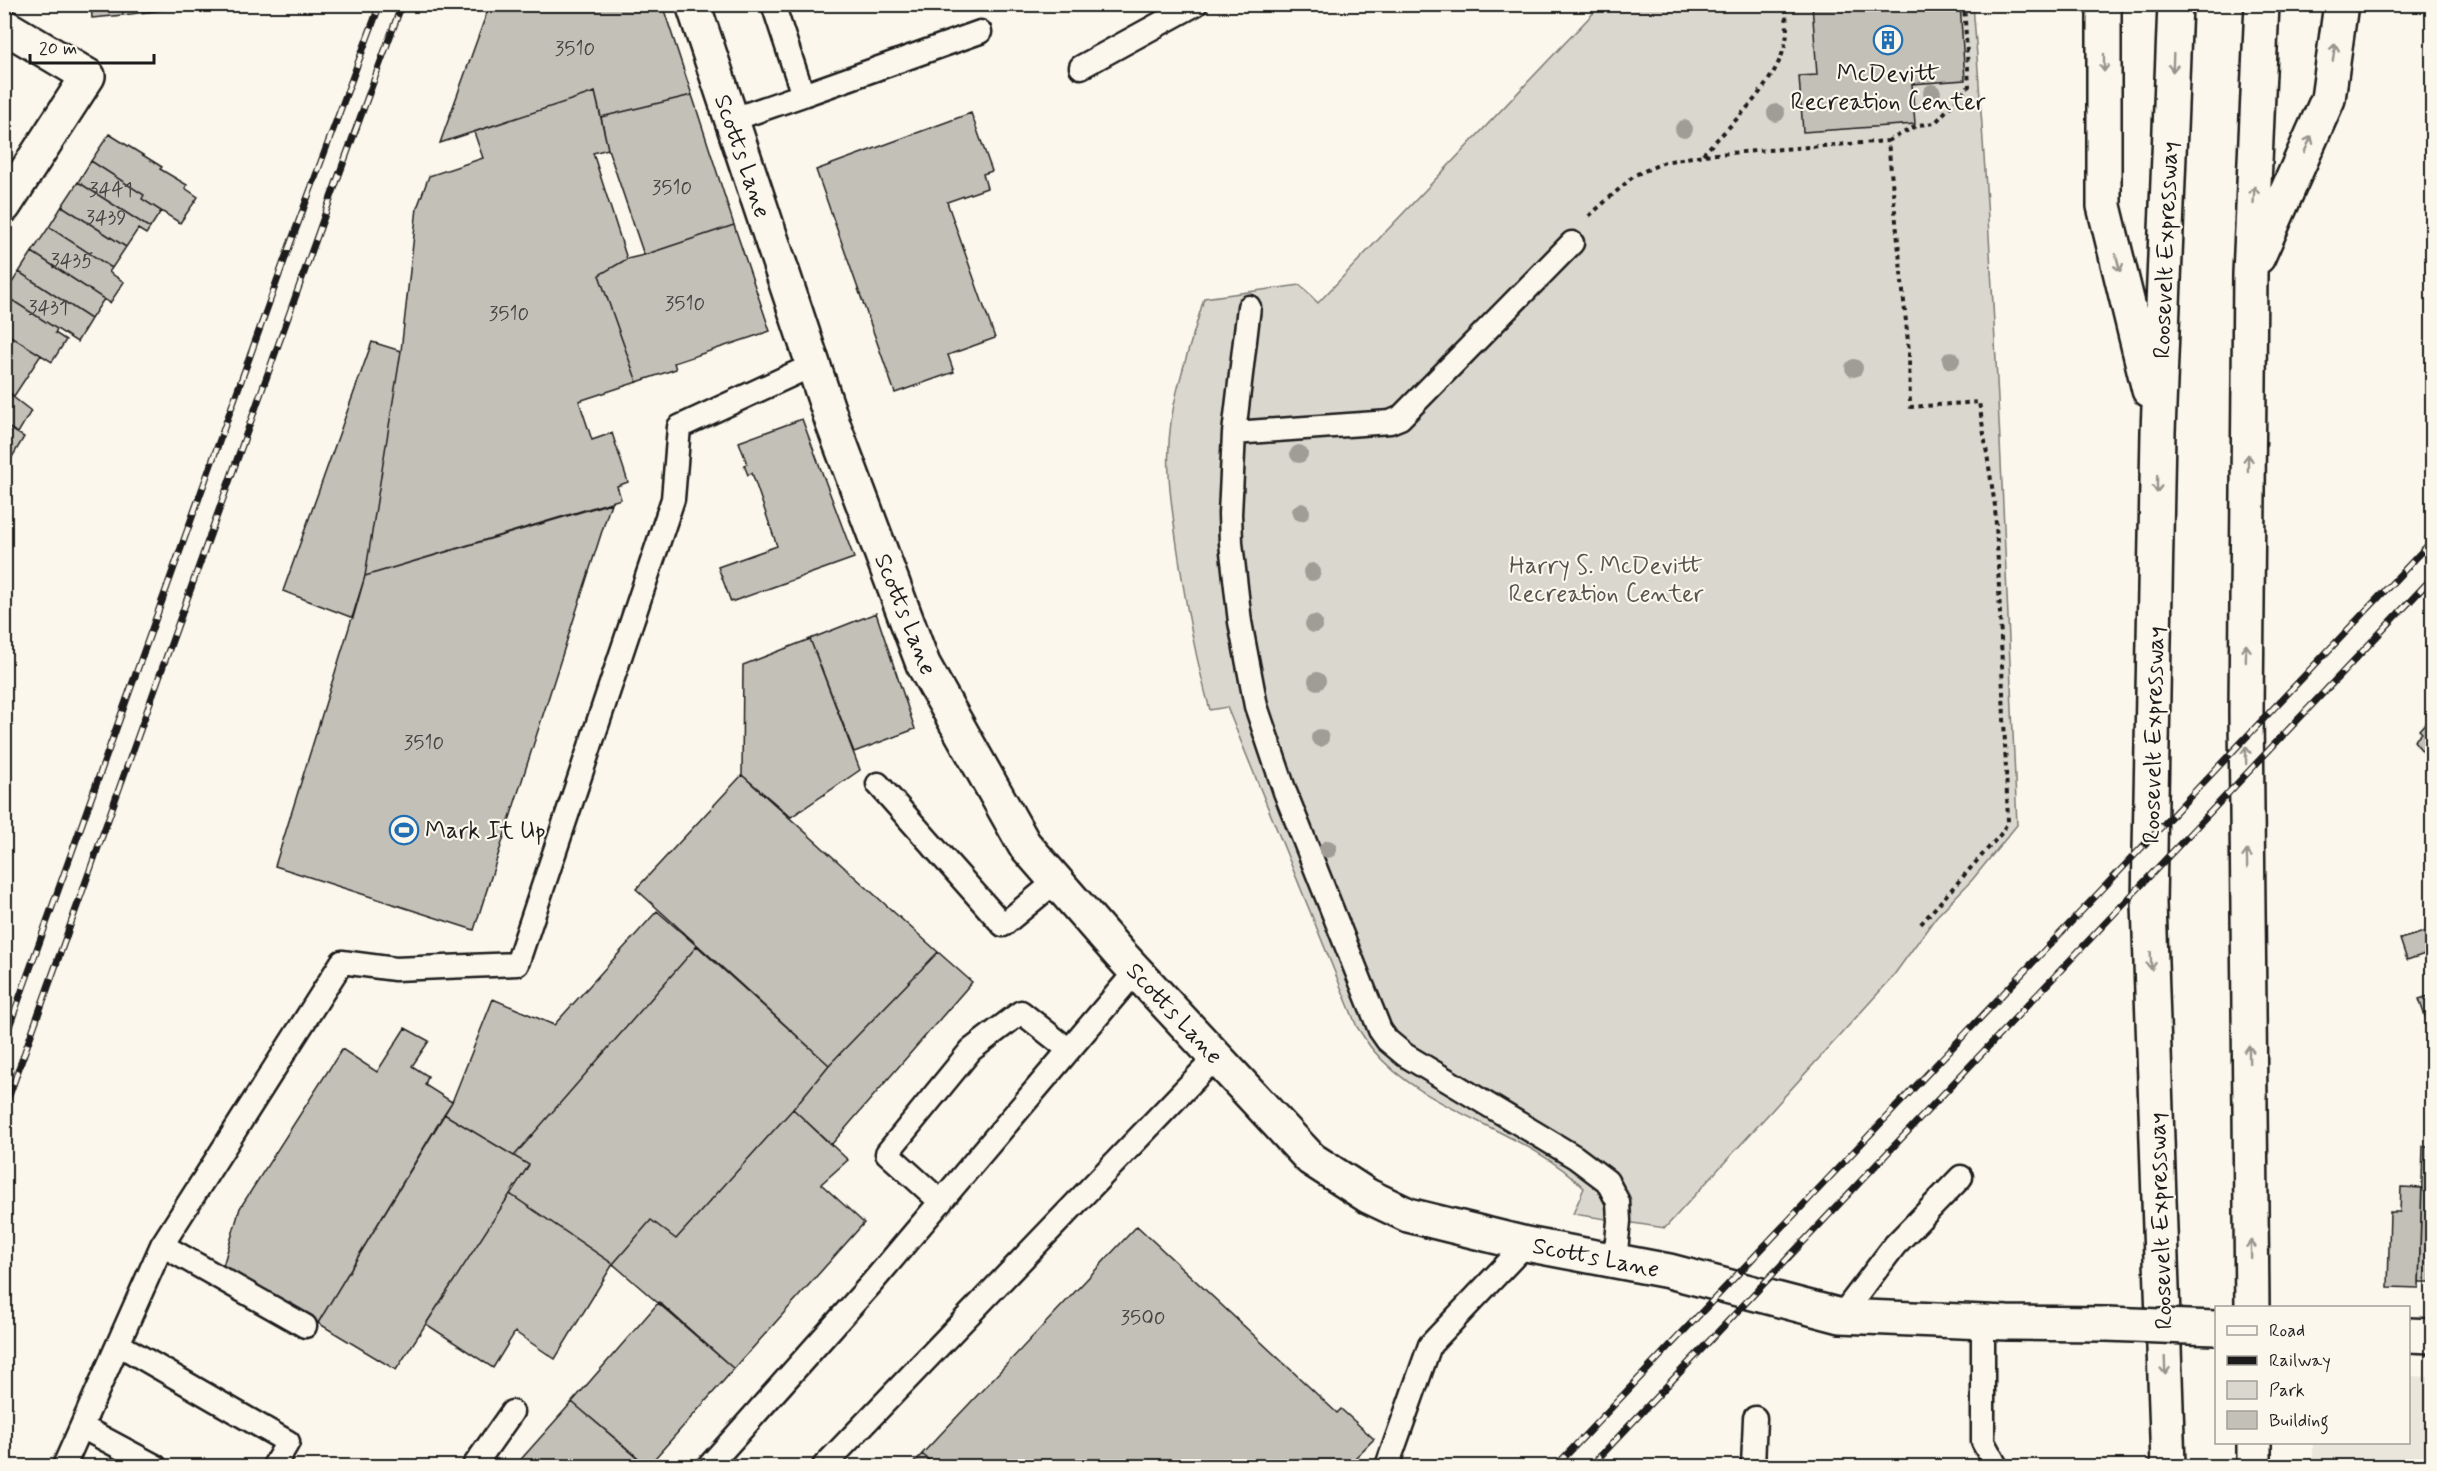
<svg xmlns="http://www.w3.org/2000/svg" width="2437" height="1471" font-family="Mynerve,sans-serif">
  <style>
    .built { fill: #eae6dc }
    .green { fill: #dad7ce; stroke: #7b7a75; stroke-width: 1.5 }
    .building { fill: #c3c0b8; stroke: #1c1c1c; stroke-width: 1.5 }
    .lines { fill: none; stroke-linecap: round; stroke-linejoin: round }
    .service-casing { stroke: #1c1c1c; stroke-width: 27 }
    .minor-casing { stroke: #1c1c1c; stroke-width: 38 }
    .motorway-casing { stroke: #1c1c1c; stroke-width: 38 }
    .path { stroke: #1c1c1c; stroke-width: 4; stroke-dasharray: 4.5 4.5; stroke-linecap: butt }
    .service { stroke: #fbf7ec; stroke-width: 22 }
    .minor { stroke: #fbf7ec; stroke-width: 33 }
    .motorway { stroke: #fbf7ec; stroke-width: 33 }
    .rail-casing { stroke: #1c1c1c; stroke-width: 7 }
    .rail { stroke: #fbf7ec; stroke-width: 4.5; stroke-dasharray: 14; stroke-linecap: butt }
    .minor-bridge-casing { stroke: #1c1c1c; stroke-width: 38; stroke-linecap: butt }
    .minor-bridge { stroke: #fbf7ec; stroke-width: 33 }
    .tree { fill: #a09d97 }
    .oneway { stroke: #97948e }
    .labels { text-anchor: middle; stroke-width: 4.5; stroke-linejoin: round; paint-order: stroke }
    .number-label { font-size: 21px; fill: #464543 }
    .poi-label { font-size: 24px; fill: #1c1c1c; stroke: #fbf7ec }
    .street-label { font-size: 24px; fill: #1c1c1c; stroke: #fbf7ec }
    .park-label { font-size: 24px; fill: #555451; stroke: #fbf7ec }
  </style>
  <rect width="100%" height="100%" fill="#fbf7ec"/>
  <filter id="ink" filterUnits="userSpaceOnUse"><feTurbulence type="fractalNoise" baseFrequency=".0167" numOctaves="2"/><feDisplacementMap in="SourceGraphic" scale="12" xChannelSelector="R" yChannelSelector="G"/><feConvolveMatrix kernelMatrix="1 2 1 2 8 2 1 2 1" color-interpolation-filters="sRGB"/></filter>
  <g filter="url(#ink)">
    <path class="built" d="M 2409,1376 L 2432,1377 L 2432,1466 L 2313,1466 L 2313,1443 L 2408,1442 Z"/>
    <path class="green" d="M 1601,5 L 1973,5 C 1995,278 2005,552 2017,825 L 1972,880 L 1936,917 L 1891,979 L 1665,1228 L 1573,1214 L 1584,1188 C 1526,1129 1425,1113 1373,1050 C 1367,1043 1363,1035 1357,1027 L 1227,707 L 1210,710 C 1195,656 1185,601 1177,545 C 1171,503 1165,463 1171,422 C 1177,381 1193,338 1204,298 L 1300,285 L 1318,303 Z"/>
    <path class="building" d="M 91,4 L 122,4 L 123,15 L 92,18 Z
      M 122,4 L 154,4 L 155,11 L 123,15 Z
      M 154,4 L 191,4 L 191,6 L 155,11 Z
      M 490,4 L 662,4 L 692,95 L 601,117 L 595,92 L 440,143 Z
      M 1812,4 L 1960,4 L 1965,80 L 1912,84 L 1915,124 L 1803,132 L 1799,76 L 1817,75 Z
      M 595,92 L 608,149 L 593,153 L 627,259 L 599,275 L 637,382 L 579,401 L 592,440 L 612,433 L 628,482 L 617,486 L 621,499 L 365,576 L 401,351 L 417,208 L 429,176 L 483,158 L 474,132 Z
      M 692,95 L 734,225 L 644,255 L 608,149 L 601,117 Z
      M 971,113 L 992,171 L 983,174 L 987,188 L 947,202 L 995,338 L 948,355 L 954,372 L 895,393 L 816,170 Z
      M 109,134 L 162,167 L 160,169 L 187,185 L 185,188 L 198,197 L 180,223 L 142,199 L 144,195 L 91,161 Z
      M 91,161 L 144,195 L 142,199 L 161,211 L 150,228 L 78,182 Z
      M 78,182 L 150,228 L 146,234 L 138,229 L 126,247 L 62,206 Z
      M 62,206 L 126,247 L 112,268 L 49,227 Z
      M 734,225 L 770,331 L 674,363 L 676,369 L 637,382 L 599,275 L 627,259 L 644,255 Z
      M 49,227 L 112,268 L 109,272 L 124,282 L 110,303 L 32,252 Z
      M 32,252 L 104,299 L 91,319 L 19,272 Z
      M 19,272 L 91,319 L 77,342 L 4,295 Z
      M 4,295 L 57,329 L 55,333 L 66,340 L 52,362 L 4,332 Z
      M 4,332 L 41,355 L 14,396 L 4,390 Z
      M 372,342 L 401,351 L 365,576 L 353,618 L 283,591 Z
      M 4,390 L 31,411 L 18,433 L 4,425 Z
      M 802,419 L 854,558 L 731,602 L 718,567 L 777,546 L 752,473 L 748,475 L 744,465 L 747,464 L 739,442 Z
      M 4,425 L 24,437 L 11,459 L 4,455 Z
      M 611,503 L 474,930 L 275,866 L 365,576 Z
      M 876,613 L 915,729 L 854,752 L 810,639 Z
      M 810,639 L 860,770 L 791,817 L 742,775 L 743,665 Z
      M 2432,716 L 2432,743 L 2424,753 L 2414,741 L 2422,733 L 2419,730 Z
      M 742,775 L 938,952 L 829,1065 L 636,889 Z
      M 657,911 L 697,946 L 514,1156 L 444,1114 L 452,1102 L 493,999 L 554,1025 Z
      M 2424,932 L 2431,952 L 2407,960 L 2400,939 Z
      M 697,946 L 829,1065 L 793,1109 L 676,1239 L 651,1220 L 613,1264 L 510,1194 L 529,1165 L 514,1156 Z
      M 938,952 L 972,982 L 831,1145 L 793,1109 L 829,1065 Z
      M 2432,995 L 2432,1031 L 2430,1031 L 2419,999 Z
      M 405,1028 L 429,1041 L 412,1066 L 428,1076 L 425,1085 L 452,1102 L 318,1323 L 223,1266 L 240,1208 L 342,1049 L 377,1072 Z
      M 793,1109 L 848,1160 L 821,1184 L 864,1223 L 734,1369 L 613,1264 L 651,1220 L 676,1239 Z
      M 444,1114 L 529,1165 L 396,1370 L 318,1323 Z
      M 2423,1146 L 2432,1146 L 2432,1282 L 2419,1282 Z
      M 2401,1187 L 2422,1188 L 2419,1288 L 2388,1287 L 2390,1212 L 2400,1212 Z
      M 510,1194 L 613,1264 L 555,1359 L 515,1332 L 493,1368 L 426,1324 Z
      M 1137,1226 L 1337,1413 L 1341,1409 L 1374,1439 L 1347,1466 L 936,1466 L 922,1454 Z
      M 659,1302 L 734,1369 L 648,1466 L 572,1402 Z
      M 572,1402 L 647,1466 L 515,1466 Z
      M 922,1454 L 936,1466 L 911,1466 Z"/>
    <g class="lines">
      <g class="service-casing">
        <path id="service" d="M 1081,67 L 1196,4
          M 803,95 L 980,32
          M 731,120 L 803,95 L 773,4
          M 1572,243 L 1400,418 L 1390,422 L 1234,433 L 1230,514 L 1231,543 L 1240,622 L 1256,706 L 1285,792 L 1380,1030 L 1387,1040 L 1405,1055 L 1575,1157 L 1607,1181 L 1618,1202 L 1619,1221 L 1615,1261
          M 1234,433 L 1249,307
          M 878,784 L 1003,925 L 1056,881
          M 941,1202 L 887,1153 L 971,1050 L 1021,1012 L 1069,1050
          M 162,1245 L 305,1326
          M 1841,1316 L 1895,1245 L 1961,1177
          M 1983,1322 L 1983,1442 L 1996,1466
          M 118,1344 L 288,1442 L 274,1466
          M 82,1427 L 155,1466
          M 64,1466 L 162,1245 L 342,962 L 395,969 L 517,964 L 673,499 L 679,427 L 813,365
          M 474,1466 L 512,1412
          M 709,1466 L 871,1284 L 1136,971
          M 824,1466 L 1216,1057
          M 1387,1466 L 1430,1345 L 1526,1244
          M 1753,1466 L 1755,1418"/>
      </g>
      <g class="minor-casing">
        <path id="minor" d="M 693,4 L 833,424 L 923,664 L 1024,844 L 1118,952 L 1311,1159 L 1368,1196 L 1408,1215 L 1526,1244 L 1669,1271 L 1841,1316 L 2008,1323 L 2106,1324
          M 4,26 L 88,76 L 4,206
          M 2408,1335 L 2432,1336"/>
      </g>
      <g class="motorway-casing">
        <path id="motorway" d="M 2104,4 L 2104,206 L 2149,390
          M 2258,257 L 2328,99 L 2341,4
          M 2252,1308 L 2246,711 L 2250,274 L 2262,4
          M 2254,1442 L 2254,1466
          M 2168,1466 L 2149,903 L 2158,432 L 2175,4"/>
      </g>
      <path class="path" d="M 1888,141 L 1918,125 L 1935,123 L 1969,86 L 1964,4
        M 1703,154 C 1733,122 1783,79 1787,33 C 1787,23 1786,14 1785,4
        M 1589,216 L 1635,175 L 1665,162 L 1703,155 L 1888,141 L 1909,352 L 1910,407 L 1979,402 L 1995,506 L 1998,563 L 2008,822 L 2000,835 L 1919,926"/>
      <use href="#service" class="service"/>
      <use href="#minor" class="minor"/>
      <use href="#motorway" class="motorway"/>
      <g class="rail-casing">
        <path id="rail" d="M 4,1041 L 288,250 L 380,4
          M 4,1110 L 339,175 L 402,4
          M 1556,1466 L 2432,541
          M 1591,1466 L 2432,578"/>
      </g>
      <use href="#rail" class="rail"/>
      <g class="minor-bridge-casing">
        <path id="minor-bridge" d="M 2106,1324 L 2216,1328"/>
      </g>
      <use href="#minor-bridge" class="minor-bridge"/>
    </g>
    <g class="tree">
      <circle cx="1932" cy="93" r="9"/>
      <circle cx="1776" cy="113" r="9"/>
      <circle cx="1684" cy="129" r="9"/>
      <circle cx="1951" cy="360" r="9"/>
      <circle cx="1854" cy="368" r="9"/>
      <circle cx="1299" cy="454" r="9"/>
      <circle cx="1301" cy="512" r="9"/>
      <circle cx="1312" cy="572" r="9"/>
      <circle cx="1314" cy="624" r="9"/>
      <circle cx="1317" cy="681" r="9"/>
      <circle cx="1320" cy="738" r="9"/>
      <circle cx="1328" cy="849" r="9"/>
    </g>
    <defs><path id="oneway-shaft" d="M-6 0H5M1.5-3L5.5 0L1.5 3" fill="none" stroke-width="1.6" stroke-linecap="round" stroke-linejoin="round" transform="scale(1.5)"/></defs>
    <g class="oneway">
      <use href="#oneway-shaft" transform="translate(2334 52) rotate(-82)"/>
      <use href="#oneway-shaft" transform="translate(2104 63) rotate(90)"/>
      <use href="#oneway-shaft" transform="translate(2173 63) rotate(92)"/>
      <use href="#oneway-shaft" transform="translate(2308 144) rotate(-66)"/>
      <use href="#oneway-shaft" transform="translate(2254 195) rotate(-87)"/>
      <use href="#oneway-shaft" transform="translate(2118 263) rotate(76)"/>
      <use href="#oneway-shaft" transform="translate(2248 463) rotate(-89)"/>
      <use href="#oneway-shaft" transform="translate(2157 484) rotate(91)"/>
      <use href="#oneway-shaft" transform="translate(2246 653) rotate(-89)"/>
      <use href="#oneway-shaft" transform="translate(2246 755) rotate(-91)"/>
      <use href="#oneway-shaft" transform="translate(2247 859) rotate(-91)"/>
      <use href="#oneway-shaft" transform="translate(2151 961) rotate(88)"/>
      <use href="#oneway-shaft" transform="translate(2249 1054) rotate(-91)"/>
      <use href="#oneway-shaft" transform="translate(2251 1249) rotate(-91)"/>
      <use href="#oneway-shaft" transform="translate(2165 1366) rotate(88)"/>
    </g>
  </g>
  <defs>
    <g id="building-ring" transform="scale(1.5)"><circle r="9.5" fill="#fbf7ec" stroke="#1f6fb2" stroke-width="1.5"/><path d="M-4-6H4V6H1V3H-1V6H-4ZM-2.5-4.3h1.7v1.8h-1.7ZM.8-4.3h1.7v1.8H.8ZM-2.5-1h1.7V.8h-1.7ZM.8-1h1.7V.8H.8Z" fill="#1f6fb2"/></g>
    <g id="stadium-ring" transform="scale(1.5)"><circle r="9.5" fill="#fbf7ec" stroke="#1f6fb2" stroke-width="1.5"/><path d="M0-5a6.5 5 0 1 0 0 10a6.5 5 0 1 0 0-10ZM-3.5-1.8h7v3.6h-7Z" fill="#1f6fb2"/></g>
  </defs>
  <g fill-rule="evenodd">
    <use href="#building-ring" x="1888" y="40"/>
    <use href="#stadium-ring" x="404" y="830"/>
  </g>
  <g class="labels">
    <g class="number-label">
      <text x="575" y="55">3510</text>
      <text x="672" y="194">3510</text>
      <text x="111" y="196">3441</text>
      <text x="106" y="224">3439</text>
      <text x="72" y="267">3435</text>
      <text x="685" y="310">3510</text>
      <text x="48" y="314">3431</text>
      <text x="509" y="320">3510</text>
      <text x="424" y="749">3510</text>
      <text x="1143" y="1324">3500</text>
    </g>
    <g class="poi-label">
      <text x="1888" y="81">McDevitt<tspan x="1888" dy="28">Recreation Center</tspan></text>
      <text x="425" y="838" text-anchor="start">Mark It Up</text>
    </g>
    <g class="street-label">
      <text transform="translate(743 156) rotate(71)" y="8">Scotts Lane</text>
      <text transform="translate(2165 250) rotate(-88)" y="8">Roosevelt Expressway</text>
      <text transform="translate(906 614) rotate(68)" y="8">Scotts Lane</text>
      <text transform="translate(2153 735) rotate(-89)" y="8">Roosevelt Expressway</text>
      <text transform="translate(1175 1013) rotate(47)" y="8">Scotts Lane</text>
      <text transform="translate(2160 1221) rotate(-92)" y="8">Roosevelt Expressway</text>
      <text transform="translate(1596 1257) rotate(11)" y="8">Scotts Lane</text>
    </g>
    <g class="park-label">
      <text x="1606" y="573">Harry S. McDevitt<tspan x="1606" dy="28">Recreation Center</tspan></text>
    </g>
  </g>
  <rect width="2437" height="1471" fill="none" stroke="#fbf7ec" stroke-width="24"/>
  <rect x="12" y="12" width="2413" height="1447" fill="none" stroke="#1c1c1c" stroke-width="2" filter="url(#ink)"/>
  <rect x="2215" y="1306" width="195" height="138" fill="#fbf7ec" stroke="#a29f99" stroke-width="1.5"/>
  <rect x="2227" y="1326" width="30" height="9" fill="#fbf7ec" stroke="#a29f99" stroke-width="1.5"/>
  <text x="2269" y="1336" font-size="18" fill="#1c1c1c">Road</text>
  <rect x="2227" y="1356" width="30" height="9" fill="#1c1c1c" stroke="#a29f99" stroke-width="1.5"/>
  <text x="2269" y="1366" font-size="18" fill="#1c1c1c">Railway</text>
  <rect x="2227" y="1381" width="30" height="18" fill="#dad7ce" stroke="#a29f99" stroke-width="1.5"/>
  <text x="2269" y="1396" font-size="18" fill="#1c1c1c">Park</text>
  <rect x="2227" y="1411" width="30" height="18" fill="#c3c0b8" stroke="#a29f99" stroke-width="1.5"/>
  <text x="2269" y="1426" font-size="18" fill="#1c1c1c">Building</text>
  <path d="M30 54v9h124v-9" fill="none" stroke="#1c1c1c" stroke-width="3"/>
  <text x="39" y="54" font-size="18" fill="#1c1c1c" stroke="#fbf7ec" stroke-width="4.5" paint-order="stroke">20 m</text>
</svg>
